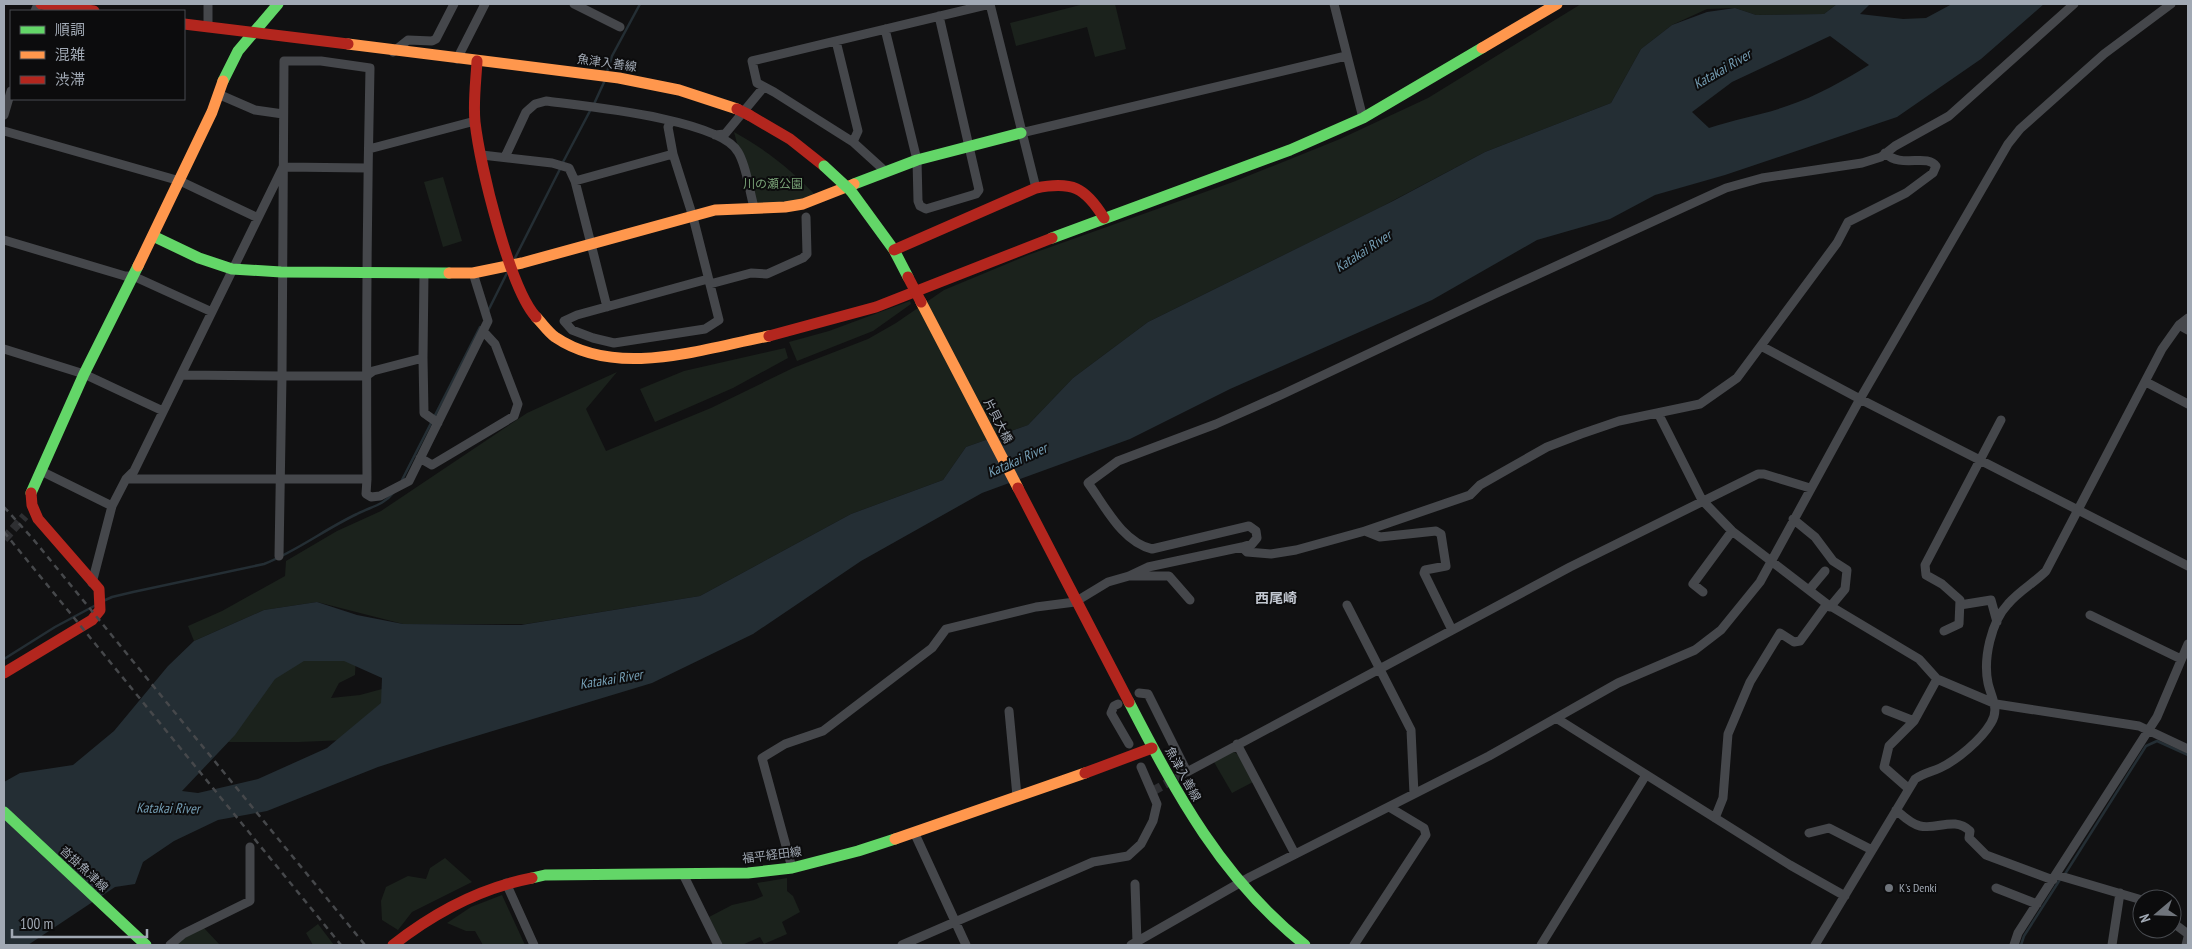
<svg xmlns="http://www.w3.org/2000/svg" width="2192" height="949" font-family="'PT Sans Narrow','Noto Sans JP',sans-serif">
  <style>
    .green { fill: #1b221c }
    .water { fill: #242e34; fill-rule: evenodd }
    .lines { fill: none; stroke-linecap: round; stroke-linejoin: round }
    .stream { stroke: #242e34; stroke-width: 2.5 }
    .street-tunnel { stroke: #2e2f32; stroke-width: 9; stroke-dasharray: 9 4.5; stroke-linecap: butt }
    .street { stroke: #45474b; stroke-width: 9 }
    .fast { stroke: #63d668; stroke-width: 11 }
    .slow { stroke: #ff974d; stroke-width: 11 }
    .jam { stroke: #b3261e; stroke-width: 11 }
    .rail { stroke: #46484b; stroke-width: 2.5; stroke-dasharray: 6 5; stroke-linecap: butt }
    .fast-bridge { stroke: #63d668; stroke-width: 11 }
    .jam-bridge { stroke: #b3261e; stroke-width: 11 }
    .poi-dot { fill: #6f747b; stroke: #0c0c0d; stroke-width: 2 }
    .labels { text-anchor: middle; stroke-width: 4; stroke-linejoin: round; paint-order: stroke }
    .street-label { font-size: 12px; fill: #a1a9b4; stroke: #0c0c0d }
    .park-label { font-size: 12px; fill: #78a176; stroke: #0c0c0d }
    .poi-label { font-size: 12px; fill: #a1a9b4; stroke: #0c0c0d; text-anchor: start }
    .water-label { font-size: 14px; font-style: italic; fill: #749db3; stroke: #0c0c0d }
    .neighbourhood-label { font-size: 14px; font-weight: bold; fill: #c2c7d0; stroke: #0c0c0d }
  </style>
  <rect width="100%" height="100%" fill="#111112"/>
  <path class="green" d="M 1084,4 L 1115,4 L 1126,49 L 1095,57 L 1087,27 L 1016,46 L 1010,23 Z
    M 1581,4 L 1837,4 L 1824,14 L 1756,15 L 1735,8 L 1707,9 L 1672,25 L 1641,49 L 1611,103 L 1485,152 L 1379,208 L 1148,322 L 1073,378 L 1028,425 L 966,447 L 943,480 L 851,514 L 700,596 L 526,624 L 403,624 L 317,602 L 264,610 L 194,641 L 188,626 L 222,611 L 285,576 L 286,561 L 337,531 L 381,511 L 527,413 L 617,372 L 586,409 L 606,451 L 711,408 L 793,368 L 868,339 L 896,323 L 944,290 L 1028,255 L 1233,182 L 1340,139 L 1428,98 Z
    M 734,132 C 767,150 794,172 819,199 L 754,207 Z
    M 443,177 L 462,241 L 443,247 L 424,182 Z
    M 910,301 L 911,304 L 873,331 L 797,361 L 789,342 L 829,331 Z
    M 785,348 L 788,358 L 733,388 L 655,422 L 640,389 L 684,371 Z
    M 299,643 L 356,655 L 355,675 L 339,683 L 331,698 L 360,695 L 393,686 L 407,700 L 346,740 L 299,742 L 219,742 Z
    M 1233,751 L 1241,757 L 1253,782 L 1232,793 L 1214,762 Z
    M 445,858 L 472,882 L 412,912 L 398,930 L 382,920 L 381,901 L 386,887 L 408,876 L 426,879 L 430,868 Z
    M 787,878 L 787,891 L 793,896 L 800,912 L 782,922 L 787,934 L 764,944 L 760,937 L 742,945 L 723,945 L 709,917 L 732,905 L 754,900 L 763,896 L 757,883 Z
    M 502,895 L 525,945 L 483,945 L 475,931 L 466,931 L 447,923 L 471,907 Z
    M 318,924 L 334,945 L 313,945 L 306,933 Z
    M 204,928 L 220,945 L 176,945 L 195,930 Z"/>
  <path class="water" d="M 1837,4 L 1870,4 L 1860,14 L 1903,19 L 1926,18 L 1952,4 L 2044,4 L 1981,59 L 1897,117 L 1725,175 L 1655,195 L 1610,219 L 1537,240 L 1432,300 L 1230,389 L 1130,439 L 982,493 L 861,561 L 753,634 L 652,683 L 440,747 L 378,767 L 267,811 L 218,820 L 174,841 L 143,862 L 135,884 L 115,887 L 28,945 L 4,945 L 4,782 L 20,773 L 73,765 L 114,731 L 168,666 L 194,641 L 264,610 L 317,602 L 357,615 L 403,624 L 521,625 L 700,596 L 851,514 L 943,480 L 966,447 L 1028,425 L 1073,378 L 1148,322 L 1393,201 L 1485,152 L 1611,103 L 1641,49 L 1672,25 L 1707,12 L 1735,8 L 1756,15 L 1824,14 ZM 1830,36 L 1869,65 C 1843,81 1817,96 1787,106 C 1762,115 1735,119 1709,128 L 1692,112 L 1732,82 ZM 304,661 L 344,661 L 382,678 L 381,703 L 327,748 L 258,779 L 198,793 L 182,791 L 235,735 L 275,679 Z"/>
  <g class="lines">
    <path class="stream" d="M 607,72 L 612,56 L 640,4
      M 594,104 L 605,80
      M 562,164 L 591,109
      M 514,260 L 560,169
      M 488,311 L 508,271
      M 402,480 L 480,327
      M 103,601 L 112,597 L 133,592 L 264,564 C 297,551 325,529 357,514 C 370,507 384,505 393,493
      M 4,659 L 55,627 L 96,605
      M 2065,874 L 2146,746 L 2157,741 L 2188,755
      M 2021,945 L 2024,936 L 2061,878"/>
    <path class="street-tunnel" d="M 4,539 L 25,516
      M 1153,791 L 1187,772"/>
    <path class="street" d="M 574,4 L 620,27
      M 990,4 L 1036,188
      M 1334,4 L 1363,118
      M 35,11 L 38,4
      M 208,27 L 208,4
      M 885,29 L 917,160 L 918,201 L 920,206 L 926,209 L 976,194 L 979,190 L 939,16
      M 836,41 L 858,131 L 853,142
      M 393,52 L 408,40 L 432,41 L 436,39 L 454,4
      M 457,59 L 485,4
      M 218,94 L 255,110 L 283,114
      M 4,115 L 11,91
      M 671,121 L 668,127 L 673,154 L 693,217 L 719,320 L 705,329 L 614,343 L 593,338 L 572,330 L 564,321 L 577,315 L 708,279
      M 4,131 L 180,181 L 258,218
      M 1021,133 L 1346,56
      M 715,135 L 725,134 L 763,88
      M 369,149 L 475,121
      M 482,155 L 552,163 L 569,168 L 575,181 L 607,307
      M 505,157 L 526,112 L 535,104 L 546,101 C 584,106 720,119 738,152 C 747,167 749,190 754,207
      M 885,171 L 853,142 L 774,92 L 757,83 L 752,61 L 990,4
      M 575,181 L 673,154
      M 4,240 L 125,276 L 133,276 L 212,312
      M 424,273 L 423,358 L 373,371 L 366,376 L 282,376 L 284,61 L 321,61 L 370,68 C 367,205 366,342 367,479 L 366,494 L 371,497 L 380,496 L 409,481 L 488,321 L 473,273
      M 710,284 L 751,273 L 767,274 L 803,258 L 807,254 L 806,217
      M 2179,325 L 2188,318
      M 1761,346 L 1860,399 L 2188,566
      M 4,349 L 84,374 L 163,411
      M 423,358 L 424,413 L 438,423
      M 181,375 L 283,167 L 367,168
      M 2146,382 L 2188,404
      M 1658,413 L 1702,500 L 1732,531 L 1827,604 L 1919,659 L 1937,679 L 1996,704 L 2139,726 L 2188,749
      M 420,458 L 432,465 L 514,416 L 518,404 L 495,344 L 483,331
      M 41,471 L 112,506 L 92,583
      M 126,479 L 367,479
      M 112,506 L 126,479 L 134,471 L 181,375 L 282,376 L 279,556
      M 1793,519 L 1815,537 L 1833,561 L 1847,570 L 1845,589 L 1830,607
      M 1365,531 L 1470,495 L 1480,485 L 1547,447 L 1581,434 L 1619,421 L 1700,404 L 1737,378 L 1837,243 L 1848,222 L 1906,193 L 1933,173 L 1936,166 C 1927,153 1901,169 1885,153
      M 1242,547 L 1252,544 L 1257,538 L 1256,531 L 1249,526 L 1152,549 C 1122,542 1105,506 1088,483 L 1118,461 L 1216,424 L 1281,395 L 1495,294 L 1726,188 L 1762,178 L 1862,163 L 1881,157 L 1895,146 L 1949,116 L 2074,4
      M 1129,576 L 1169,576 L 1190,600
      M 1809,590 L 1825,571
      M 1703,592 L 1693,584 L 1732,531
      M 1347,605 L 1411,730 L 1414,794
      M 1960,605 L 1991,600 L 1997,622
      M 2090,615 L 2181,659
      M 1944,631 L 1959,624 L 1960,600 L 1942,584 L 1926,575 L 1925,565 L 2001,420
      M 1139,693 L 1148,694 L 1187,772 L 1570,567 L 1758,474 L 1764,474 L 1810,488
      M 1118,704 L 1114,706 L 1111,713 L 1129,744
      M 1886,710 L 1914,721 L 1889,746 L 1884,767 L 1909,789
      M 1009,711 L 1017,796
      M 1556,718 L 1790,865 L 1845,896
      M 1914,721 L 1937,679
      M 1237,744 L 1295,854
      M 1896,810 C 1903,816 1911,824 1920,826 C 1938,830 1954,816 1970,831 L 1969,838 L 1986,855 L 2053,880
      M 1715,818 L 1723,798 L 1728,734 L 1750,682 L 1780,633 L 1794,642 L 1800,641 L 1827,604
      M 914,832 L 966,945
      M 1809,833 L 1829,828 L 1872,850
      M 792,868 L 762,758 L 785,744 L 823,731 L 932,648 L 946,629 L 1036,607 L 1075,602 L 1108,582 L 1129,576 L 1148,567 L 1242,547 L 1247,552 L 1271,554 L 1296,550 L 1365,531 L 1380,537 L 1436,531 L 1441,534 L 1446,566 L 1425,570 L 1424,573 L 1452,630
      M 683,874 L 718,945
      M 2057,875 L 2142,900
      M 506,883 L 534,945
      M 1135,884 L 1137,942
      M 1996,888 L 2037,904
      M 2172,922 L 2188,934
      M 170,945 L 183,934 L 250,901 L 250,847
      M 902,945 L 1093,862 L 1128,856 L 1141,844 L 1153,821 L 1157,804 L 1141,767
      M 1131,945 L 1250,877 L 1489,756 L 1618,683 L 1695,650 L 1721,630 L 1760,582 L 1860,399 L 2008,144 L 2020,129 L 2104,54 L 2171,4
      M 1354,945 L 1426,835 L 1424,828 L 1389,807
      M 1541,945 L 1646,775
      M 1815,945 L 1915,779 C 1923,773 1931,772 1940,768 C 1957,760 1981,740 1991,723 C 2000,709 1991,697 1988,683 C 1983,659 1991,622 2008,604 C 2019,591 2034,583 2046,571 L 2162,349 L 2179,325 L 2188,330
      M 2014,945 L 2018,933 L 2157,717 L 2188,644
      M 2112,945 L 2120,893
      M 2186,945 L 2188,937"/>
    <path class="fast" d="M 223,81 L 238,51 L 278,4
      M 854,184 L 917,160 L 1021,133
      M 851,191 L 894,250 L 908,277
      M 153,236 L 199,258 L 232,269 L 281,272 L 449,273
      M 1052,238 L 1290,150 L 1363,118 L 1482,48
      M 31,493 L 84,374 L 138,266
      M 1129,702 C 1177,795 1222,879 1305,945
      M 4,812 L 146,945
      M 532,878 L 545,875 L 748,873 L 792,868 L 858,851 L 895,839"/>
    <path class="slow" d="M 348,44 L 619,78 L 679,90 L 737,109
      M 1482,48 L 1557,4
      M 138,266 L 212,112 L 223,81
      M 449,273 L 473,273 L 522,263 L 715,210 L 785,207 L 803,204 L 854,184
      M 921,302 L 1018,488
      M 536,317 C 542,323 548,332 555,337 C 617,379 701,349 769,336
      M 895,839 L 1085,773"/>
    <path class="jam" d="M 41,4 L 94,11
      M 184,24 L 348,44
      M 477,61 C 476,81 473,102 475,122 C 480,165 509,287 536,317
      M 749,115 L 790,139 L 824,166
      M 894,250 L 1036,188 C 1072,181 1085,187 1104,218
      M 769,336 L 876,307 L 1052,238
      M 1018,488 L 1129,702
      M 4,673 L 92,620 L 100,610 L 99,589 L 38,519 L 32,505 L 31,493
      M 1085,773 L 1152,748
      M 393,945 C 435,912 480,888 532,878"/>
    <path class="rail" d="M 4,507 L 33,539 L 365,945
      M 4,532 L 341,945"/>
    <path class="fast-bridge" d="M 824,166 L 851,191"/>
    <path class="jam-bridge" d="M 737,109 L 749,115
      M 908,277 L 921,302"/>
  </g>
  <circle class="poi-dot" cx="1889" cy="888" r="5"/>
  <g class="labels">
    <g class="street-label">
      <text transform="translate(607 63) rotate(8)" y="4">魚津入善線</text>
      <text transform="translate(998 421) rotate(63)" y="4">片貝大橋</text>
      <text transform="translate(1183 774) rotate(61)" y="4">魚津入善線</text>
      <text transform="translate(772 855) rotate(-7)" y="4">福平経田線</text>
      <text transform="translate(84 869) rotate(43)" y="4">沓掛魚津線</text>
    </g>
    <g class="park-label">
      <text x="773" y="188">川の瀬公園</text>
    </g>
    <g class="poi-label">
      <text x="1899" y="892">K's Denki</text>
    </g>
    <g class="water-label">
      <text transform="translate(1722 69) rotate(-30)" y="5">Katakai River</text>
      <text transform="translate(1363 251) rotate(-33)" y="5">Katakai River</text>
      <text transform="translate(1017 460) rotate(-24)" y="5">Katakai River</text>
      <text transform="translate(611 679) rotate(-9)" y="5">Katakai River</text>
      <text transform="translate(168 808) rotate(1)" y="5">Katakai River</text>
    </g>
    <g class="neighbourhood-label">
      <text x="1276" y="603">西尾崎</text>
    </g>
  </g>
  <rect width="2192" height="949" fill="none" stroke="#a1a9b4" stroke-width="10"/>
  <rect x="10" y="10" width="175" height="90" fill="#0c0c0d" stroke="#484b50"/>
  <rect x="20" y="26" width="25" height="8" fill="#63d668" stroke="#484b50"/>
  <text x="55" y="35" font-size="15" fill="#a1a9b4">順調</text>
  <rect x="20" y="51" width="25" height="8" fill="#ff974d" stroke="#484b50"/>
  <text x="55" y="60" font-size="15" fill="#a1a9b4">混雑</text>
  <rect x="20" y="76" width="25" height="8" fill="#b3261e" stroke="#484b50"/>
  <text x="55" y="85" font-size="15" fill="#a1a9b4">渋滞</text>
  <g transform="translate(2157 914) rotate(251)"><circle r="24" fill="#0c0c0d" stroke="#484b50"/>
  <path d="M0-4L9 19L0 12L-9 19Z" fill="#6f747b"/>
  <text y="-8" font-size="14" font-weight="bold" text-anchor="middle" fill="#a1a9b4">N</text>
  </g>
  <path d="M12 929v8h135v-8" fill="none" stroke="#a1a9b4" stroke-width="2.5"/>
  <text x="20" y="929" font-size="15" fill="#a1a9b4" stroke="#0c0c0d" stroke-width="4" paint-order="stroke">100 m</text>
</svg>
